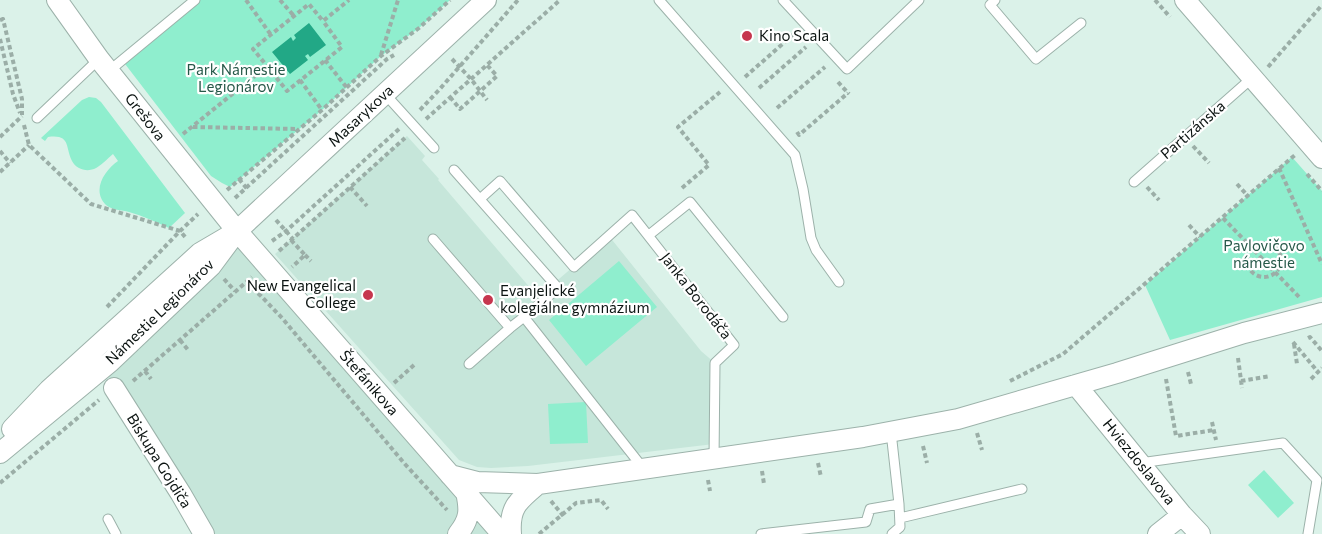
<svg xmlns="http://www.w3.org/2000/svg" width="1322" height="534" font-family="Commissioner,sans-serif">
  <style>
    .built { fill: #c6e6da }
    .green { fill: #8feece }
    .water { fill: #22a886 }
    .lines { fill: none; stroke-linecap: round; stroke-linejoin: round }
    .lane-casing { stroke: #9cb2aa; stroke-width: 11 }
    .street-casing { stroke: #9cb2aa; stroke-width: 22 }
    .path { stroke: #9baea7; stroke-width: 4; stroke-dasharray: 4.5 3; stroke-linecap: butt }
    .lane { stroke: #fff; stroke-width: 9 }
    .street { stroke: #fff; stroke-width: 20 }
    .poi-dot { fill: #c6364e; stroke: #fff; stroke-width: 2 }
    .labels { text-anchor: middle; stroke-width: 4.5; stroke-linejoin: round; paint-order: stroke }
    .poi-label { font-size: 15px; fill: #0b1311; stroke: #fff; text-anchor: start }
    .park-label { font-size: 15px; fill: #265949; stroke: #fff }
    .street-label { font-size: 15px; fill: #0b1311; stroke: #fff }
  </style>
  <rect width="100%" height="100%" fill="#dbf2e9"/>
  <path class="built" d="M 407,136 L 425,156 L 422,160 L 439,179 L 438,180 L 538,297 L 609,236 L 701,351 L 715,363 L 714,444 L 528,466 L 491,468 L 477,467 L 459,460 L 275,254 Z
    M 241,237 L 498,534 L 203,534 L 101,365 Z"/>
  <path class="green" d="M 195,0 L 450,0 L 419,28 L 381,56 L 322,110 L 230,187 L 222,183 L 211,176 L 122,60 Z
    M 89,97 L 96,98 L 101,102 L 185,213 L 169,228 C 156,222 143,216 129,212 C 122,210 112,210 106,205 C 91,190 105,170 118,161 L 113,154 C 107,159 101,166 94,169 C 86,172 76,169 72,161 C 65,147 71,134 48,137 L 45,141 L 41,138 L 82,100 Z
    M 1292,157 L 1322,191 L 1322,297 L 1170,340 L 1145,285 Z
    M 619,261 L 657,307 L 586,366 L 549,320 Z
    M 586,402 L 588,443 L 550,444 L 548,404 Z
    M 1264,470 L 1294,503 L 1278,518 L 1248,485 Z"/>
  <path class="water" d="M 309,23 L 326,45 L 310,57 L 308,54 L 305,56 L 308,60 L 290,74 L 272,52 L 291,37 L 293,41 L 296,38 L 294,35 Z"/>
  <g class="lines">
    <g class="lane-casing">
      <path id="lane" d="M 659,0 L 795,155 L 803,189 L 811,238 L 816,250 L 839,282
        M 783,0 L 847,69 L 919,0
        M 995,0 L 990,5 L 1036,59 L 1081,23
        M 109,71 L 195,0
        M 385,94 L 434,148
        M 37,118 L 99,59
        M 454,170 L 558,288 L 524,317 L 643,468
        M 1134,182 L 1252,78
        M 480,199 L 500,181 L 574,267 L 632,215 L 734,345 L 715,363 L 714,460
        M 649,235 L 690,202 L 783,317
        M 433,239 L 510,328 L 524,317
        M 469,364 L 510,328
        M 891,432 L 899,504
        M 1140,463 L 1283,443 L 1317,480 L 1308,534
        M 900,518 L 1022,489
        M 108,519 L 116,534
        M 761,534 L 866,522 L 870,509 L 899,504 L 900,527 L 892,534"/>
    </g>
    <g class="street-casing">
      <path id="street" d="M 57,0 L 99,59 L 237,231 L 502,534
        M 1185,0 L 1322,158
        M 1076,385 L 1182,515 L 1200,534
        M 114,388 L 181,494 L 204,534
        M 12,429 L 49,390 L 200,253 L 229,236
        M 0,453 L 110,362 L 211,266 L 237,231 L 486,0
        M 450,475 L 477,482 L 538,484 L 863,437 L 958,419 L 1117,373 L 1244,333 L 1322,313
        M 458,534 C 470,519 470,510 466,492
        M 511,534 C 509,507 518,501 538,484
        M 1158,534 L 1182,515"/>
    </g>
    <path class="path" d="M 246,0 L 271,35
      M 280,0 L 294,16
      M 1155,0 L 1170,17
      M 0,20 L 3,19 L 22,99 L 22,115
      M 0,39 L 13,94 L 20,113
      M 381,55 L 398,0
      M 452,59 L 471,79 L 487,100
      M 325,60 L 347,88
      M 267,66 L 287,91 L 342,47 L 323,21
      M 1268,67 L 1322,5
      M 745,77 L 795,33
      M 300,80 L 322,110
      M 838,82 L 849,94
      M 759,88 L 806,47
      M 450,97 L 460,109 L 497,76 L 487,65
      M 777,108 L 825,67
      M 420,110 L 439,90 L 518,0
      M 426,119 L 560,0
      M 24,125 L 29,145 L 91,204 L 180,231 L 186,238
      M 193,127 L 298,129
      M 797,132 L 799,135 L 848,93
      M 183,134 L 267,66 L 253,49 L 309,4 L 323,21 L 349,0
      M 0,137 L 22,116
      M 1193,146 L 1209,163
      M 0,151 L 10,163
      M 1279,168 L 1322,264
      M 0,172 L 29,145
      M 1307,174 L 1322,191
      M 239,179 L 248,190
      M 1237,184 L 1248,196
      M 350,187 L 367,206
      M 1147,187 L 1159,200
      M 682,188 L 709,165 L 678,127 L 720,92
      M 227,190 L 322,110 L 381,56 L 419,28 L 450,0
      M 235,198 L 387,59 L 394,55
      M 1223,218 L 1301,299
      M 276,220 L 293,239
      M 1189,225 L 1200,237
      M 291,240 L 305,255 L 292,267
      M 272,241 L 286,231 L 399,129
      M1247 260a17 17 0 1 1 34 0a17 17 0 1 1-34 0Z
      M 279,251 L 405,138
      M 305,255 L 311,261
      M 224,279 L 235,291
      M 247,283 L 261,296 L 282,318 L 404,463 L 447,510
      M 107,307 L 180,231 L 198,214
      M 1308,338 L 1310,337 L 1322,351
      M 180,340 L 188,350
      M 1293,342 L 1318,372
      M 1294,344 L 1297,364
      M 1238,358 L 1242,388
      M 145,371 L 151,379
      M 1188,372 L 1191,384
      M 1166,379 L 1176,436 L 1214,430
      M 1311,379 L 1322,368
      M 133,381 L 252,277
      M 1010,381 L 1063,354 L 1295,155
      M 1241,381 L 1270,376
      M 394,383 L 414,365
      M 1212,422 L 1216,440
      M 977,433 L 982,450
      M 923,446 L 927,463
      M 818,463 L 821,477
      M 762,471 L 764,484
      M 708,480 L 710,491
      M 0,483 L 99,400
      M 551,501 L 565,518
      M 539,534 L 576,503 L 601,500 L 608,509"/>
    <use href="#lane" class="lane"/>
    <use href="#street" class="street"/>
  </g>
  <g class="poi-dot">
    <circle cx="747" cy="36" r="6"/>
    <circle cx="368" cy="295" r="6"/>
    <circle cx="488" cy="300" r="6"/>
  </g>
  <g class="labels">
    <g class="poi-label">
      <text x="759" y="41">Kino Scala</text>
      <text x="356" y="291" text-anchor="end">New Evangelical<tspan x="356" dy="17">College</tspan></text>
      <text x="500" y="296">Evanjelické<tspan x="500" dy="17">kolegiálne gymnázium</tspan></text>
    </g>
    <g class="park-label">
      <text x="236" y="75">Park Námestie<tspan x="236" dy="17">Legionárov</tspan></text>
      <text x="1264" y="251">Pavlovičovo<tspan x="1264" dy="17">námestie</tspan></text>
    </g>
    <g class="street-label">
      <text transform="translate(361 116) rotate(-43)" y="5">Masarykova</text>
      <text transform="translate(145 117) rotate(52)" y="5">Grešova</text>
      <text transform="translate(1193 130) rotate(-41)" y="5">Partizánska</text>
      <text transform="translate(696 296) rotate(52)" y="5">Janka Borodáča</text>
      <text transform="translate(160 312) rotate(-44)" y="5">Námestie Legionárov</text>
      <text transform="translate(369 383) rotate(49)" y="5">Štefánikova</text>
      <text transform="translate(159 461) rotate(58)" y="5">Biskupa Gojdiča</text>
      <text transform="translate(1139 462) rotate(51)" y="5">Hviezdoslavova</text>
    </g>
  </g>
</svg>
